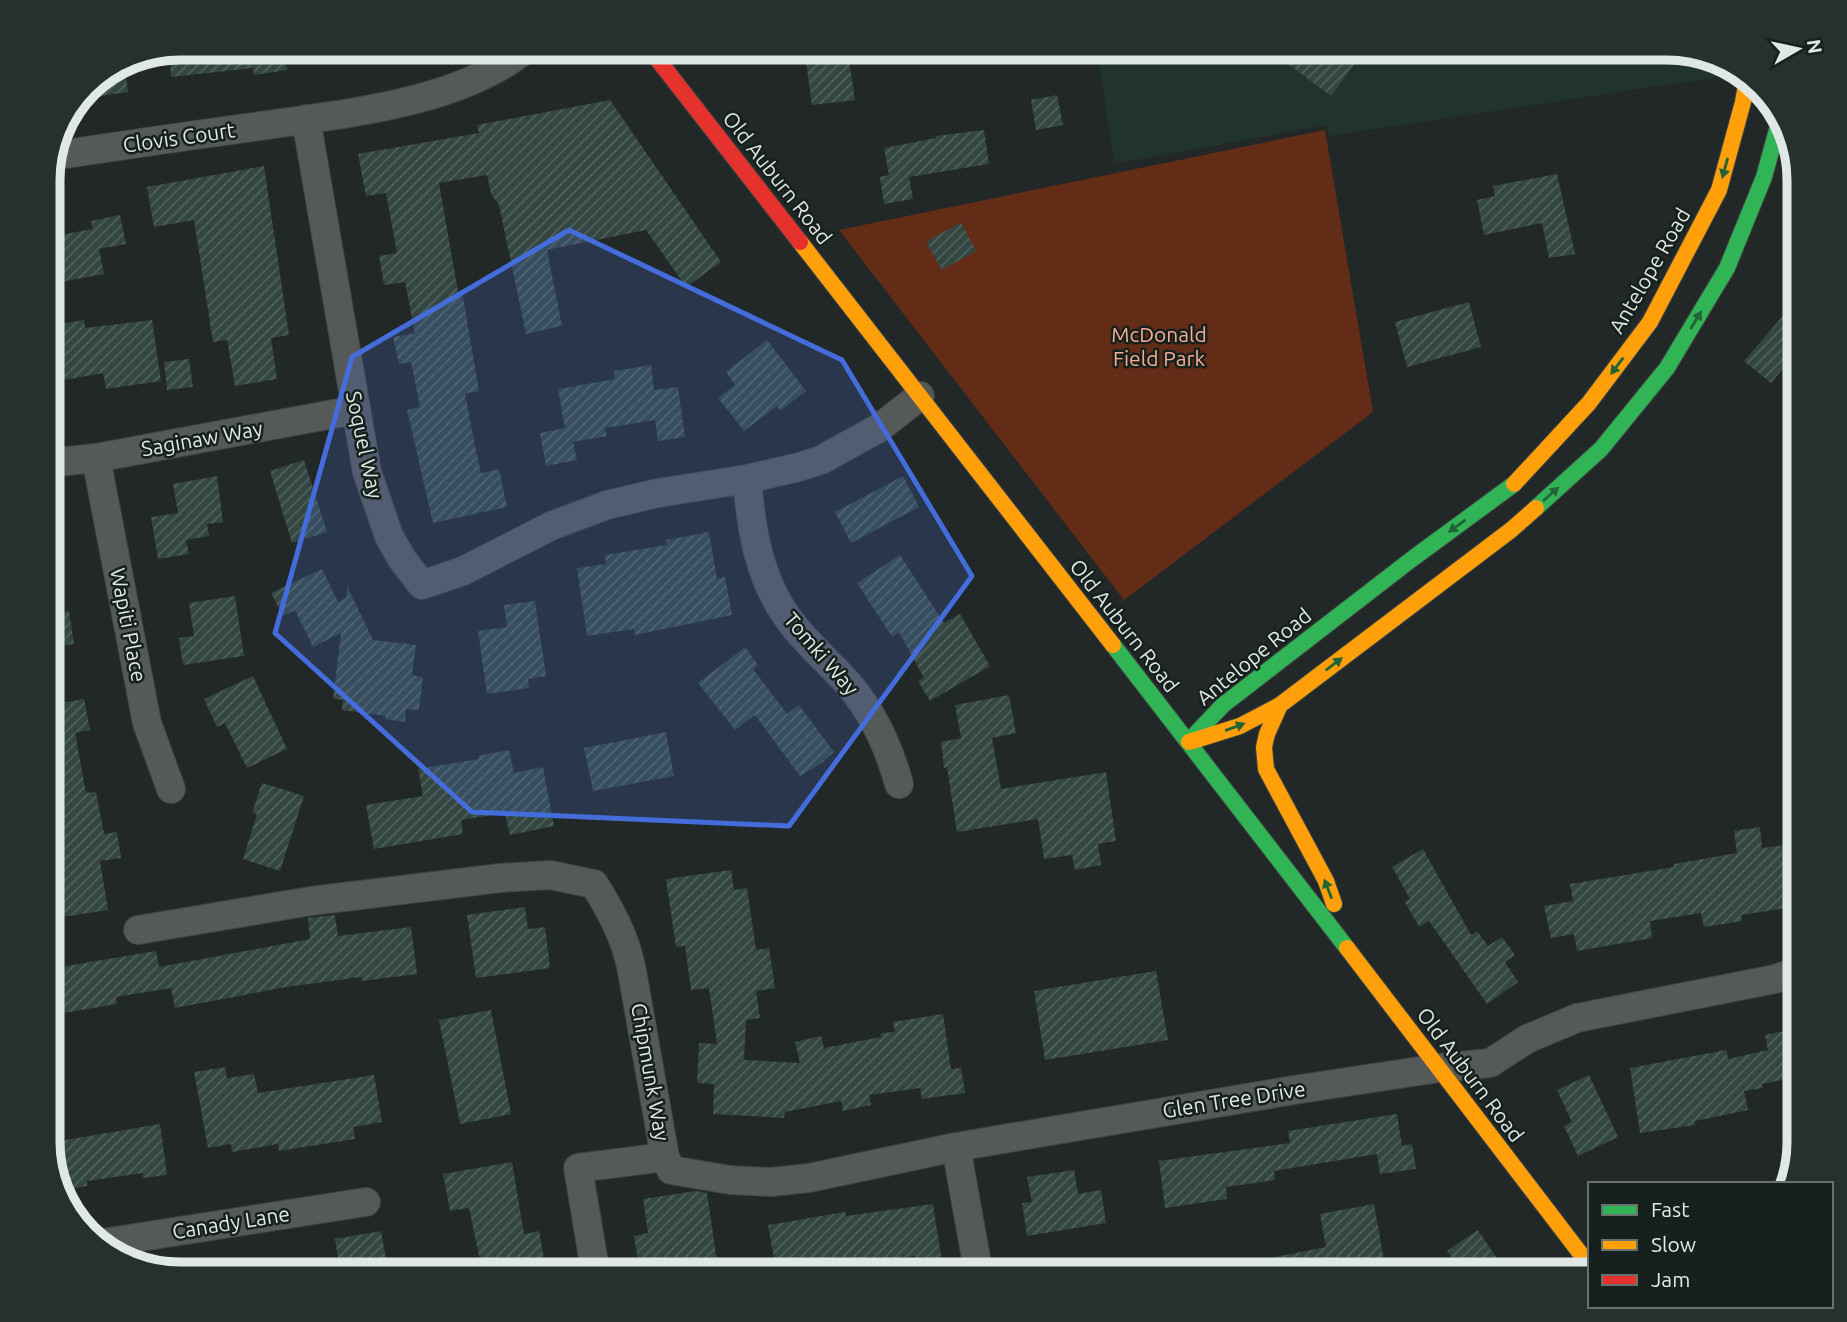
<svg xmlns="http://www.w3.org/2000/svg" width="1847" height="1322" font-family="Ubuntu,sans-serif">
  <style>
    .built { fill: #21332e }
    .green { fill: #632c17 }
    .building { fill: url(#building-hatch) }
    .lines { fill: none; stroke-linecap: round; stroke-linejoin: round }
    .street-casing { stroke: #3e4443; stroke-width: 30 }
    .fast-casing { stroke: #3e4443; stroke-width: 18 }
    .slow-casing { stroke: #3e4443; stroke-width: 18 }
    .jam-casing { stroke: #3e4443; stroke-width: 18 }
    .street { stroke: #555958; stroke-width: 28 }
    .fast { stroke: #30b455; stroke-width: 16 }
    .slow { stroke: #ff9f0a; stroke-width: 16 }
    .jam { stroke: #e5322d; stroke-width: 16 }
    .oneway { fill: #226337 }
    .marked { fill: #446ddb; fill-opacity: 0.2; stroke: #446ddb; stroke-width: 5; stroke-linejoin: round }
    .labels { text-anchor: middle; stroke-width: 5; stroke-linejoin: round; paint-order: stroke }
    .street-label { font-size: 21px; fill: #e0e8e5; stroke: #16211e }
    .park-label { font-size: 21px; fill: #f6ac93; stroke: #16211e }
    .rim { fill: none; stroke: #e0e8e5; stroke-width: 9 }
  </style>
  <defs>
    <pattern id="building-hatch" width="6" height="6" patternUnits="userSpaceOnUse" patternTransform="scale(1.75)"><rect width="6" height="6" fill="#344642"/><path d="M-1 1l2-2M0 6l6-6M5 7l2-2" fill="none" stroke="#51615d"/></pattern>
  </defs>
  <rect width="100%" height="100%" fill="#222827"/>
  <path class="built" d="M 1097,47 L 1668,47 L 1726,67 L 1725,76 L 1329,136 L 1326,125 L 1114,164 Z"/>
  <path class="green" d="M 1325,130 L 1373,412 L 1124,600 L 839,230 Z"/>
  <path class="building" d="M 180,47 L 283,47 L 287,70 L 254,75 L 253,68 L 171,77 L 169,51 Z
    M 804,47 L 847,47 L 855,100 L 812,105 Z
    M 1265,47 L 1367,47 L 1331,96 Z
    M 125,68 L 128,92 L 100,96 L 98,78 Z
    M 1057,95 L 1063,125 L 1036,130 L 1031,100 Z
    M 610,100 L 721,262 L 686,287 L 646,230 L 547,250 L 562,326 L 526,334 L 499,205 L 491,194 L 487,175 L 439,183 L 458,292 L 462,291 L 479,391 L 465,394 L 476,450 L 481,473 L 499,469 L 507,507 L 433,523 L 407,410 L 420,407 L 411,362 L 399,364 L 393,337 L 415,333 L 405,282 L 384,285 L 379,256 L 397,253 L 386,193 L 366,196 L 358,154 L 479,133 L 477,125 Z
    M 984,130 L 989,164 L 909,177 L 913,199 L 884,204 L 880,177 L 889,175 L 884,148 L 936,138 L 936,136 Z
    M 264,166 L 289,335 L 271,338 L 277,379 L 235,386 L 227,340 L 213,342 L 194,220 L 154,227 L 147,187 Z
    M 1557,174 L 1575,254 L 1549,258 L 1542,223 L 1484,235 L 1477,200 L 1495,196 L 1493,186 Z
    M 120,215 L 126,244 L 99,249 L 104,274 L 50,284 L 48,269 L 48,237 L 93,229 L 91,221 Z
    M 961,222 L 976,251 L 942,270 L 926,242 Z
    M 1800,296 L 1800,370 L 1789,361 L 1771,383 L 1744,361 Z
    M 1469,302 L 1481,347 L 1407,367 L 1395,322 Z
    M 84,320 L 85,328 L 152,320 L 161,381 L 106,389 L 103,373 L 48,383 L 48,326 Z
    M 767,340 L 806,391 L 780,411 L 777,406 L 744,431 L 718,398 L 735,385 L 726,372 Z
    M 189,359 L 193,387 L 167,390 L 164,362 Z
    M 651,365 L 654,390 L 678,387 L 685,437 L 658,441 L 655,420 L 605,428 L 607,436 L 573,442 L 577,460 L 546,466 L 540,433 L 565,428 L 558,389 L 615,379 L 614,371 Z
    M 304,460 L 327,532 L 292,543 L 270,471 Z
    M 217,476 L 223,522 L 207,524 L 209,536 L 186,540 L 189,554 L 158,559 L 151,517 L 178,513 L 173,484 Z
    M 903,476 L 919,507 L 851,543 L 835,512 Z
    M 709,532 L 717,579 L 725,577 L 732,615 L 635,635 L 634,629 L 587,636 L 577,568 L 606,564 L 605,555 L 667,545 L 666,540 Z
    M 900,555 L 944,623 L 960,614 L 990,666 L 930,701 L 918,681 L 924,678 L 899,632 L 892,637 L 857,583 Z
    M 322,569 L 338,602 L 346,598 L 347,586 L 373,640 L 416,645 L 412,675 L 423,677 L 419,710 L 406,709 L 405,722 L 385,719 L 386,716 L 342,710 L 343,700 L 333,699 L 341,633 L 313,647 L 295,610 L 283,616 L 271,593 Z
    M 235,596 L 244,656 L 183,665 L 179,638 L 194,636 L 189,603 Z
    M 535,601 L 546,676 L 528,679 L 529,688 L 487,694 L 478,631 L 507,627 L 504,605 Z
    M 69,611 L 74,644 L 48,648 L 48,614 Z
    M 745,647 L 758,665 L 753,669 L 787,714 L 799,705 L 834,752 L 824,760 L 825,761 L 800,776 L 755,715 L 735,730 L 698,683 Z
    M 253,676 L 287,749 L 247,768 L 225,723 L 217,727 L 204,699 Z
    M 1009,695 L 1016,733 L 992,738 L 1001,789 L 1106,772 L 1116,841 L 1098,844 L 1101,865 L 1075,870 L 1072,855 L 1044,859 L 1038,819 L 957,832 L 947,767 L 944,768 L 941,742 L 961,738 L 955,705 Z
    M 84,699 L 90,730 L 75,733 L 86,793 L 96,792 L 104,834 L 117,832 L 121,858 L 100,861 L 108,910 L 56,918 L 48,855 L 48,705 Z
    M 666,732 L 674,776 L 593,791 L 584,748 Z
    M 509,750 L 514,773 L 543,767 L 554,826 L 510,835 L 505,813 L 461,820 L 463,834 L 374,849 L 366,805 L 423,796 L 418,769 L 479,759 L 478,756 Z
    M 262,783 L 304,796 L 280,871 L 243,859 L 257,814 L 252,813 Z
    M 1760,827 L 1762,848 L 1793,844 L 1800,893 L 1784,896 L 1786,908 L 1741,915 L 1742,921 L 1704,927 L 1701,913 L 1650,921 L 1652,938 L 1577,951 L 1574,934 L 1551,938 L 1544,906 L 1573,901 L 1570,884 L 1674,867 L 1674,864 L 1737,853 L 1734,831 Z
    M 1423,849 L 1471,935 L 1477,931 L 1488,946 L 1502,937 L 1515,955 L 1505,962 L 1518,982 L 1487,1004 L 1429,921 L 1419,927 L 1405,902 L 1410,899 L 1392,867 Z
    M 731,870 L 734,890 L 747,888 L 756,950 L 769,948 L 775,988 L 756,991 L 760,1018 L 746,1020 L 744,1060 L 800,1063 L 795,1042 L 821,1036 L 824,1048 L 881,1037 L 881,1033 L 895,1032 L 893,1022 L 943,1014 L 951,1069 L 961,1068 L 965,1093 L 922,1099 L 920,1088 L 869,1095 L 871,1105 L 843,1111 L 841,1101 L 785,1112 L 784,1118 L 713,1114 L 714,1084 L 697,1083 L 699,1043 L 717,1044 L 709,988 L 691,990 L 685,946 L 676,947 L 666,879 Z
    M 525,907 L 528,929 L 545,927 L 550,968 L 476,978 L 467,915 Z
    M 335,915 L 338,936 L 411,927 L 417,974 L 362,981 L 361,977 L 286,987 L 175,1008 L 171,988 L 116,997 L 117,1004 L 52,1015 L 48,990 L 48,969 L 156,951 L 159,967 L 310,939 L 308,918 Z
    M 1156,971 L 1168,1040 L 1045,1060 L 1034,991 Z
    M 491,1010 L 511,1114 L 460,1124 L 439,1020 Z
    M 1800,1028 L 1800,1076 L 1762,1084 L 1763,1088 L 1744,1091 L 1748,1110 L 1695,1121 L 1695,1125 L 1640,1133 L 1630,1068 L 1726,1050 L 1728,1059 L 1768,1050 L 1765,1035 Z
    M 225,1067 L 227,1078 L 254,1074 L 258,1093 L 374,1075 L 382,1122 L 353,1127 L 355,1139 L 279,1151 L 278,1144 L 232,1152 L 231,1144 L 208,1148 L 194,1072 Z
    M 1589,1075 L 1618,1137 L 1578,1156 L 1564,1126 L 1572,1122 L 1557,1090 Z
    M 1397,1114 L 1402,1146 L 1412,1144 L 1416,1169 L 1380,1174 L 1377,1154 L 1274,1171 L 1275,1180 L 1226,1187 L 1227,1199 L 1165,1208 L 1159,1161 L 1290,1143 L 1288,1131 Z
    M 160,1124 L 167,1175 L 143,1178 L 143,1173 L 87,1181 L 87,1186 L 60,1191 L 48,1150 L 48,1143 Z
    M 512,1162 L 524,1234 L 539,1231 L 545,1264 L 525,1268 L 527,1275 L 483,1275 L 469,1208 L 450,1211 L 443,1174 Z
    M 1074,1170 L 1078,1194 L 1101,1190 L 1106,1223 L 1027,1236 L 1022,1203 L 1032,1202 L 1027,1177 Z
    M 696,1191 L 707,1193 L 717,1261 L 640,1273 L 634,1236 L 648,1233 L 643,1199 Z
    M 933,1204 L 944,1275 L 918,1275 L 915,1256 L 863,1263 L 863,1260 L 777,1275 L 768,1225 L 845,1212 L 846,1216 Z
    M 1374,1204 L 1386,1271 L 1367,1275 L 1235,1275 L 1234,1265 L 1326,1247 L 1320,1214 Z
    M 1478,1230 L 1508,1275 L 1429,1275 L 1453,1259 L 1447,1251 Z
    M 381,1231 L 389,1275 L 341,1275 L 335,1239 Z"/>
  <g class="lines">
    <g class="street-casing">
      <path id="street" d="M 306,119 L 367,472 L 389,536 L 402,559 L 422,585 L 463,571 L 551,526 L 607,505 L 658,493 L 747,479 L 799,467 L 821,460 L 879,428 L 920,396
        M 52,156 C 119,146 186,136 253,127 C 339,114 459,105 528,47
        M 96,458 L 147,723 L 171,789
        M 48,463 L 96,458 L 355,410
        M 747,479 C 751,529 759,580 790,621 C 805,641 824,658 841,676 C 870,706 888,744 899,784
        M 138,930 L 311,901 L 500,878 L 550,875 L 594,884 C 611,911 624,935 631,966 L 665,1157 L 671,1170 L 730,1180 L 771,1182 L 809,1178 L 956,1147 L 1294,1090 L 1439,1068 L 1490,1063 L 1527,1039 L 1577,1018 L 1775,979 L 1800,970
        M 956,1147 L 979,1275
        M 96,1244 L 366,1202
        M 596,1275 L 578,1168 L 665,1157"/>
    </g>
    <g class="fast-casing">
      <path id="fast" d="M 1536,508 L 1601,449 L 1667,368 L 1727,268 L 1764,177 L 1781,115
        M 1113,645 L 1347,948
        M 1188,742 L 1223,705 L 1412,559 L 1514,484"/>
    </g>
    <g class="slow-casing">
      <path id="slow" d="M 800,242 L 1113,645
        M 1514,484 L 1589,403 L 1650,322 L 1719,190 L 1743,102 L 1748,75
        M 1280,705 L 1267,734 L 1264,747 L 1266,769 L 1326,881 L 1334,904
        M 1189,742 L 1240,726 L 1280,705 L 1511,530 L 1536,508
        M 1347,948 L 1590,1266"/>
    </g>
    <g class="jam-casing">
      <path id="jam" d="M 648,47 L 800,242"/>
    </g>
    <use href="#street" class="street"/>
    <use href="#fast" class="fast"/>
    <use href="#slow" class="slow"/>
    <use href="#jam" class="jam"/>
  </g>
  <defs><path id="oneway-solid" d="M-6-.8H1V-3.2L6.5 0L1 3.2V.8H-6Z" transform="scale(1.75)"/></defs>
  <g class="oneway">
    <use href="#oneway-solid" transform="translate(1725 168) rotate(105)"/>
    <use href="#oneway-solid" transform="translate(1696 320) rotate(-59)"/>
    <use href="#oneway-solid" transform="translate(1617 366) rotate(127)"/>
    <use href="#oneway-solid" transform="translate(1551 494) rotate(-42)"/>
    <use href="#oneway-solid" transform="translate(1457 526) rotate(144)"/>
    <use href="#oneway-solid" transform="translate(1334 664) rotate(-37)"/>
    <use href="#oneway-solid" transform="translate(1235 727) rotate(-20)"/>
    <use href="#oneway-solid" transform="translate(1328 889) rotate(-111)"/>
  </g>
  <path class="marked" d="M 569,230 L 842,360 L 972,576 L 789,826 L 472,812 L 275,633 L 352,357 Z"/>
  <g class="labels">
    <g class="street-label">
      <text transform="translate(179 138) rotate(-8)" y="7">Clovis Court</text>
      <text transform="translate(777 178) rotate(52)" y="7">Old Auburn Road</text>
      <text transform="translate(1650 271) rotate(-60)" y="7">Antelope Road</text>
      <text transform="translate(202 439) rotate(-10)" y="7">Saginaw Way</text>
      <text transform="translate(364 445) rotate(78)" y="7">Soquel Way</text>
      <text transform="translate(128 625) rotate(79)" y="7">Wapiti Place</text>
      <text transform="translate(1124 626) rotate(52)" y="7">Old Auburn Road</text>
      <text transform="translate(821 654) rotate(49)" y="7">Tomki Way</text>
      <text transform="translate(1254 657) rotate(-39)" y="7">Antelope Road</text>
      <text transform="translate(650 1072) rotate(80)" y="7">Chipmunk Way</text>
      <text transform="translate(1470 1075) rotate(53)" y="7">Old Auburn Road</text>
      <text transform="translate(1234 1100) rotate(-9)" y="7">Glen Tree Drive</text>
      <text transform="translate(231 1223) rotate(-9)" y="7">Canady Lane</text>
    </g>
    <g class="park-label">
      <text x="1159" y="342">McDonald<tspan x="1159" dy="24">Field Park</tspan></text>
    </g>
  </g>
  <path d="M0 0H1847V1322H0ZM180 60H1667A120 120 0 0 1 1787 180V1142A120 120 0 0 1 1667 1262H180A120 120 0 0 1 60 1142V180A120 120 0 0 1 180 60Z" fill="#26312e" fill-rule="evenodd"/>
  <path class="rim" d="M180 60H1667A120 120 0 0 1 1787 180V1142A120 120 0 0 1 1667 1262H180A120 120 0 0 1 60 1142V180A120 120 0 0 1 180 60Z"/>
  <rect x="1588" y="1182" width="245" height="126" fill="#16211e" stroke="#67716e" stroke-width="2"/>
  <rect x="1602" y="1205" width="35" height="10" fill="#30b455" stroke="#67716e" stroke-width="2"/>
  <text x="1651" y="1217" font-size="21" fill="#e0e8e5">Fast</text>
  <rect x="1602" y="1240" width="35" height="10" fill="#ff9f0a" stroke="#67716e" stroke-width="2"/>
  <text x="1651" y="1252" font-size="21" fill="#e0e8e5">Slow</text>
  <rect x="1602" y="1275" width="35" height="10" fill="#e5322d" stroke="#67716e" stroke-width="2"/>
  <text x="1651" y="1287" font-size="21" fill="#e0e8e5">Jam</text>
  <g transform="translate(1798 49) rotate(81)" stroke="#16211e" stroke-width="5" paint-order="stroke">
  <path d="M0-5L12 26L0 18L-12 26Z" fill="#e0e8e5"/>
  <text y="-10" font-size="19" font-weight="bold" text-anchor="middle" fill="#e0e8e5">N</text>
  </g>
</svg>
